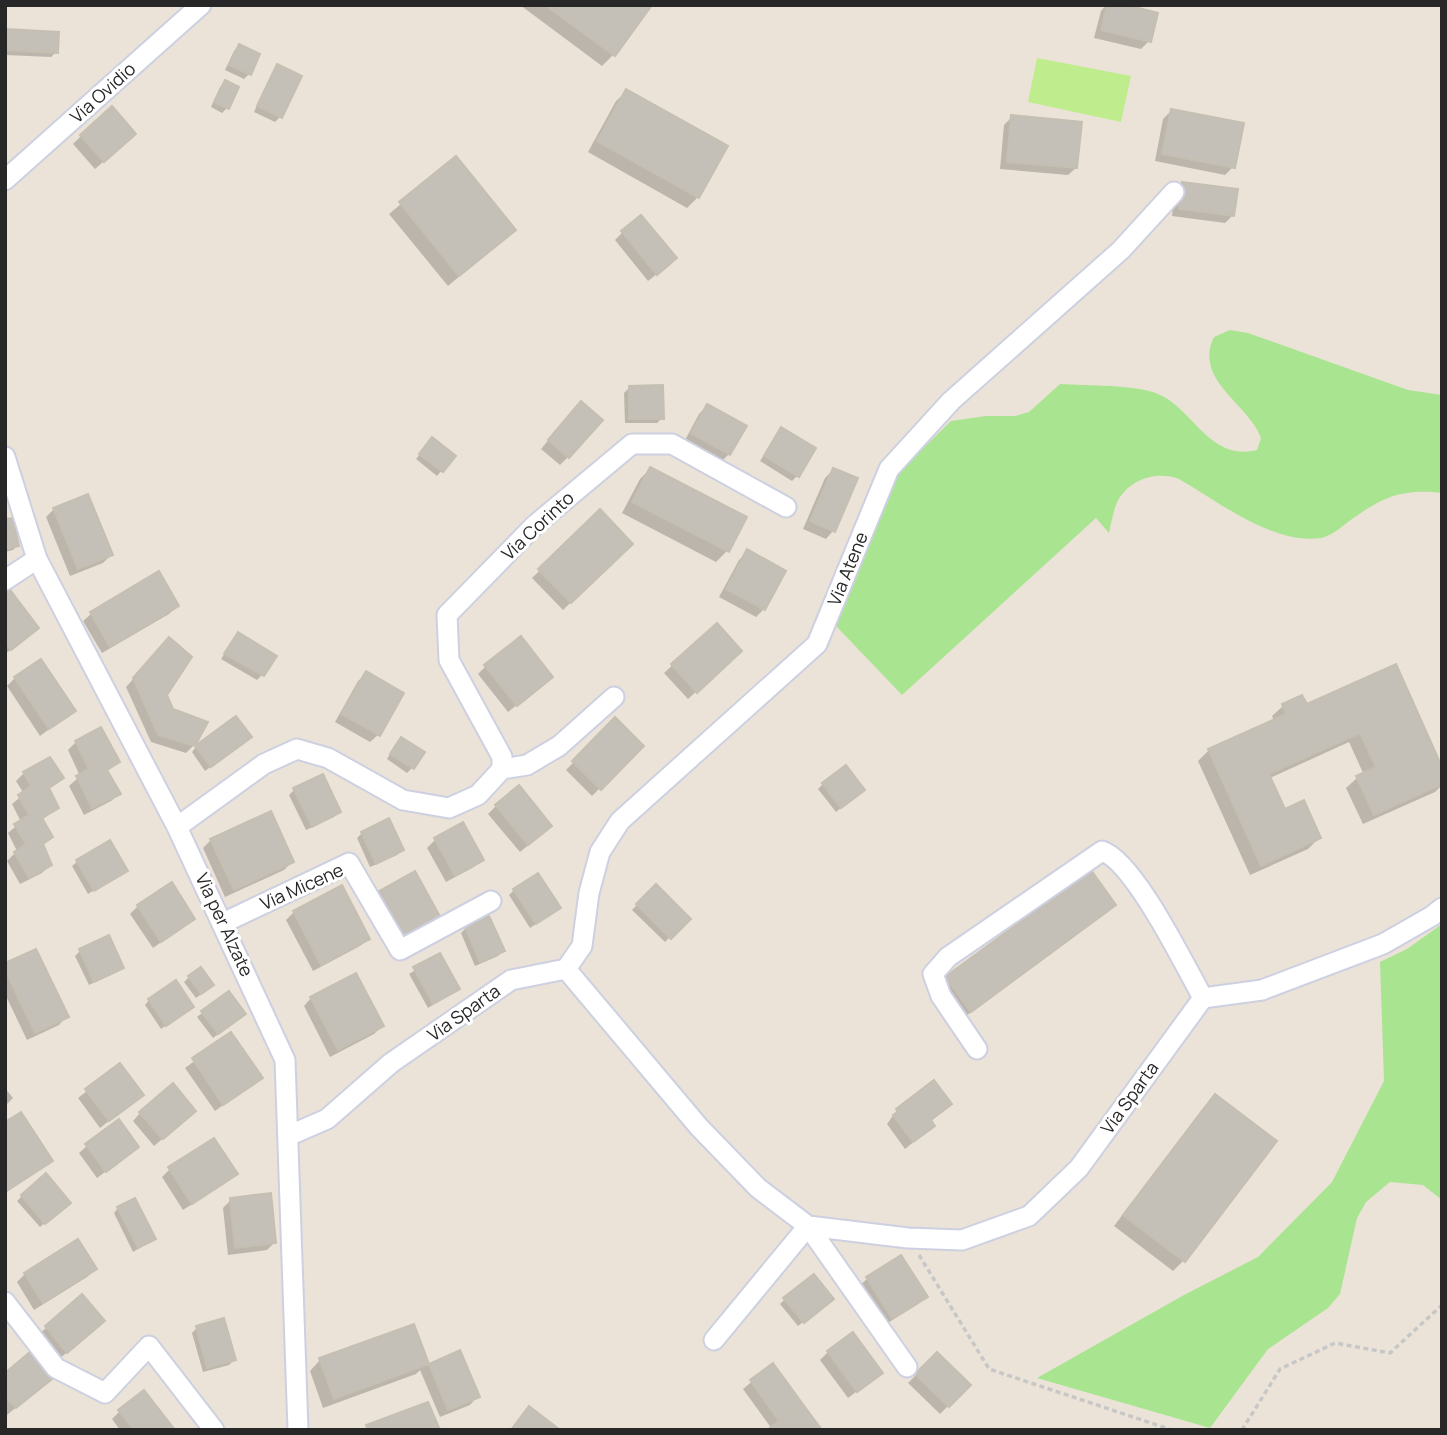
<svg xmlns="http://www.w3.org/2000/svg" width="1447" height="1435" font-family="Manrope,sans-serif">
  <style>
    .green { fill: #a9e491 }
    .pitch { fill: #bfec8c }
    .shadow { fill: #0003 }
    .building { fill: #c5c0b7; stroke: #c5bfb2; stroke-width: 2 }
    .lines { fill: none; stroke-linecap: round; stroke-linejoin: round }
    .minor-casing { stroke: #cdd0e1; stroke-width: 23 }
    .path { stroke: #c7c7c7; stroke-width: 3.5; stroke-dasharray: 5 3.5; stroke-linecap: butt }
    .minor { stroke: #fff; stroke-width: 19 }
    .labels { text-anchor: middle; stroke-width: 6; stroke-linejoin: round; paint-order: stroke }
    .street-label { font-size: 18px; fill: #272727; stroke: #fff }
  </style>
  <rect width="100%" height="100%" fill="#ebe3d7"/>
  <path class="green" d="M 1230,330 L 1248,333 L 1408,390 L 1442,395 L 1442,493 C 1400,488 1381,498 1348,522 C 1340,528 1331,536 1321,538 C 1273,545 1219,502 1179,479 C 1156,470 1126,480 1116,505 C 1113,513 1111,524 1109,533 L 1096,518 L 902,695 L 836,626 L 891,480 L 951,421 L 986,416 L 1015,416 L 1029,412 L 1060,384 C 1087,386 1134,384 1158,394 C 1194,409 1209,462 1257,450 L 1261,438 C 1248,403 1193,380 1214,337 Z
    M 1442,924 L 1442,1200 L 1423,1185 L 1390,1182 L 1366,1202 L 1357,1218 L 1340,1294 L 1328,1308 L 1268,1349 L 1210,1428 L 1037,1378 L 1184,1295 L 1258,1257 L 1332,1182 L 1384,1081 L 1380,962 L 1407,949 Z"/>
  <path class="pitch" d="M 1037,58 L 1131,76 L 1121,122 L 1028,102 Z"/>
  <path class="shadow" d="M 520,5 L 650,5 L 613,55 L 602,66 Z
    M 1106,5 L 1119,5 L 1149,41 L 1141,49 L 1094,38 L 1101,11 Z
    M 5,31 L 56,52 L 51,57 L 5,55 Z
    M 239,46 L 249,74 L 244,79 L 225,70 L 234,51 Z
    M 278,66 L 280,117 L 275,122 L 254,112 L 273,71 Z
    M 225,82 L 227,108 L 222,113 L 211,107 L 220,87 Z
    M 627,91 L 698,197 L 687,208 L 588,152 L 616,101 Z
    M 1171,111 L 1233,167 L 1225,175 L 1155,161 L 1163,119 Z
    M 1012,117 L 1076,168 L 1068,175 L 1000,169 L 1004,125 Z
    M 81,136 L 126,142 L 95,169 L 73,144 Z
    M 456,158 L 514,230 L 448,286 L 389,214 Z
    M 1183,184 L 1233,215 L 1225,223 L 1172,216 L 1175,192 Z
    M 623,232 L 667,266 L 648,281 L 615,240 Z
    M 629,388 L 662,418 L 657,423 L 625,423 L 624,393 Z
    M 707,406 L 744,427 L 729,454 L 721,462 L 684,442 L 699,414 Z
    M 573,411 L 568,457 L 560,465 L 541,449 Z
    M 781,430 L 797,476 L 792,481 L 760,461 Z
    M 428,444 L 454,456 L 437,476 L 416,459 Z
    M 650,469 L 745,518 L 727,551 L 716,562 L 622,513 L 640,479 Z
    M 833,470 L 833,531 L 826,539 L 803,529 L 825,478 Z
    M 54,509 L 111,555 L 103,563 L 70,576 L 46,517 Z
    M 600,512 L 631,544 L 563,610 L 532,578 Z
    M 5,521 L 18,545 L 13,550 L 5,552 Z
    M 747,552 L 764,609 L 756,617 L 719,597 L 739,560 Z
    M 5,592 L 29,636 L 5,654 Z
    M 177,606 L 169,614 L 102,653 L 83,621 L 91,614 Z
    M 716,625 L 732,659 L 688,699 L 664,673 Z
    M 238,634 L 262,675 L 257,680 L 221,659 Z
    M 162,647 L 165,695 L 194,745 L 186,753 L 151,742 L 126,687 Z
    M 486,666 L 543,684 L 508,712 L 478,674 Z
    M 366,674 L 378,735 L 370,742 L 335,722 L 358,681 Z
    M 15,678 L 74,711 L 40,736 L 7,686 Z
    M 1283,706 L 1306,707 L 1442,772 L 1442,785 L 1435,792 L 1363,824 L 1346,788 L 1357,778 L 1364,775 L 1349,742 L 1270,778 L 1284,811 L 1319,838 L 1308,849 L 1250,875 L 1198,761 L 1209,750 L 1274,721 L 1272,716 Z
    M 615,720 L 642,746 L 592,796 L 566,770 Z
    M 76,742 L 118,762 L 106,772 L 119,794 L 111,801 L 84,815 L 69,786 L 80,776 L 68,750 Z
    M 245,742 L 205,771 L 192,752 L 196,747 Z
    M 396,744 L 412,768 L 407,773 L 387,759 Z
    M 24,773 L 62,778 L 48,790 L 57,808 L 42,820 L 51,837 L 42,846 L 50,865 L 42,873 L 20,884 L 7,861 L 17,851 L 8,833 L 21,822 L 12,804 L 24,794 L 16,781 Z
    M 823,784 L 858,794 L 836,812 L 818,789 Z
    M 294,790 L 339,812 L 334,817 L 306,830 L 289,795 Z
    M 496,806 L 542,834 L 520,852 L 488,814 Z
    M 462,825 L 482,859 L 474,867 L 446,882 L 427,848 L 435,840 Z
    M 362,833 L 402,850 L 397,855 L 370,867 L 357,838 Z
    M 211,840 L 292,862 L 284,870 L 225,897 L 203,848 Z
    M 77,862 L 126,871 L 88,894 L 72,866 Z
    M 656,886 L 688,919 L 665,942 L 632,910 Z
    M 514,890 L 554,912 L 530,928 L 509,895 Z
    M 1114,905 L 1103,915 L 959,1021 L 935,989 L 946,978 Z
    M 138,906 L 193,919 L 153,948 L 130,914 Z
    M 294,912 L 368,939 L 360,946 L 313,971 L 286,920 Z
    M 466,928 L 503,951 L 498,956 L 475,966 L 461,933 Z
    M 80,951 L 122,967 L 117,972 L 89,985 L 75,956 Z
    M 439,955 L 458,989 L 428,1008 L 409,974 Z
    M 5,965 L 66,1017 L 59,1025 L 27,1040 L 5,994 Z
    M 189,977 L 207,990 L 196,998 L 184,982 Z
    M 311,998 L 382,1026 L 374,1034 L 330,1057 L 304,1006 Z
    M 149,1000 L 192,1007 L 161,1029 L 145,1005 Z
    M 202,1013 L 239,1019 L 213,1038 L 197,1017 Z
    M 231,1034 L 261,1078 L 215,1111 L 185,1068 Z
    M 120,1065 L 142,1095 L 100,1128 L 78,1098 Z
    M 5,1088 L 13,1098 L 5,1106 Z
    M 1215,1096 L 1184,1260 L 1173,1271 L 1114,1226 L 1204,1107 Z
    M 897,1110 L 930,1121 L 933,1126 L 905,1149 L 887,1124 Z
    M 140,1113 L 186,1119 L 154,1146 L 133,1121 Z
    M 5,1124 L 51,1160 L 43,1168 L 5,1193 Z
    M 87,1146 L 129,1154 L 97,1178 L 79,1153 Z
    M 170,1169 L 236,1173 L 228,1181 L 183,1210 L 162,1177 Z
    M 22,1196 L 63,1207 L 40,1227 L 17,1201 Z
    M 231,1200 L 275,1242 L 267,1250 L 228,1255 L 223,1208 Z
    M 118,1208 L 154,1239 L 133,1252 L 114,1213 Z
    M 78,1241 L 95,1269 L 87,1277 L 34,1310 L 17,1282 L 25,1274 Z
    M 901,1257 L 925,1296 L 918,1304 L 883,1326 L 859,1286 L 867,1279 Z
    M 82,1297 L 95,1329 L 59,1359 L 38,1335 Z
    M 785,1299 L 826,1304 L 798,1326 L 780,1304 Z
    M 413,1326 L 428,1366 L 459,1353 L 477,1397 L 470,1405 L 440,1417 L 420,1370 L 416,1374 L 323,1408 L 310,1371 L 320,1360 Z
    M 197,1328 L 234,1360 L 229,1365 L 203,1372 L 192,1333 Z
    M 828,1352 L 872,1380 L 848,1398 L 820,1360 Z
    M 937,1354 L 969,1385 L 940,1414 L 908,1383 Z
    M 772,1365 L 820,1430 L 772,1429 L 743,1389 Z
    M 5,1375 L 42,1386 L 7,1415 L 5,1413 Z
    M 120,1411 L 172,1430 L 120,1430 L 112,1419 Z"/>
  <path class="building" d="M 545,5 L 652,5 L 615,56 Z
    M 1107,5 L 1127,5 L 1158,13 L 1151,42 L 1101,30 Z
    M 5,29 L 59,32 L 58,53 L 5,50 Z
    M 239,44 L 260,54 L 251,75 L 229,65 Z
    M 277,64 L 302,76 L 282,118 L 257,106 Z
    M 225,80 L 239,87 L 229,109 L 214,102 Z
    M 626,89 L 728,146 L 699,198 L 597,141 Z
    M 112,106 L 136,134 L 104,162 L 80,135 Z
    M 1171,109 L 1244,123 L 1235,168 L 1162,154 Z
    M 1011,115 L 1082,122 L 1077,168 L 1007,162 Z
    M 456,156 L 516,230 L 459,276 L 399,202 Z
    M 1182,182 L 1238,189 L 1234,216 L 1179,209 Z
    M 641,215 L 677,258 L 657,275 L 621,231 Z
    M 663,385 L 664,419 L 629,419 L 629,386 Z
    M 581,401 L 603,420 L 569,458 L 548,440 Z
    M 707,404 L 747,426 L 730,455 L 691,433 Z
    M 781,427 L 816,448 L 799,477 L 764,456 Z
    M 432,437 L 456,456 L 443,472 L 419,454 Z
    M 650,467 L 747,517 L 729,552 L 632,502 Z
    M 833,468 L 858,478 L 835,532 L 810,521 Z
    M 88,494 L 113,555 L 78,569 L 53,508 Z
    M 600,509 L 633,544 L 571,603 L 538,569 Z
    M 13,518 L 19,546 L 5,549 L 5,519 Z
    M 747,549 L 786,571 L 765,610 L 726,589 Z
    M 159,571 L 179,606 L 110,647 L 90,612 Z
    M 8,587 L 39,628 L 11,650 L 5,642 L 5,589 Z
    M 717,623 L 742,651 L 697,693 L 671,664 Z
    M 238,632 L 277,656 L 264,676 L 224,654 Z
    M 521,636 L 553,677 L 517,706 L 484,665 Z
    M 169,637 L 192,657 L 167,695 L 173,709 L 208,722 L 195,746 L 158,735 L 133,678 Z
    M 41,659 L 76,711 L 49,729 L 14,677 Z
    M 1396,664 L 1442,767 L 1442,784 L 1374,815 L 1356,776 L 1376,767 L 1360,733 L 1269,774 L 1285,809 L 1304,800 L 1321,838 L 1261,866 L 1208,749 L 1286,714 L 1282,704 L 1302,695 L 1307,704 Z
    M 366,671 L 404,693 L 380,736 L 341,714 Z
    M 236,716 L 252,737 L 211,767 L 195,746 Z
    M 615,717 L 644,746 L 601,790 L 572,761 Z
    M 101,727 L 120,762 L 107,770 L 121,794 L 92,808 L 76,776 L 89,769 L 75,741 Z
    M 401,737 L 425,752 L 414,769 L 390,754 Z
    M 50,757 L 64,778 L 49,788 L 59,808 L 42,818 L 53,837 L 43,844 L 52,865 L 29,878 L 14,852 L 26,844 L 14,824 L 29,815 L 18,795 L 31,786 L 23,772 Z
    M 846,765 L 865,790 L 841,808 L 822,783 Z
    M 323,774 L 341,812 L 312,827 L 293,788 Z
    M 519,785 L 552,826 L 528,845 L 495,805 Z
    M 271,811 L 294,862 L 234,890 L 210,839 Z
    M 389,818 L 404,850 L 376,864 L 361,832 Z
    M 463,822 L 484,860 L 455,876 L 434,838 Z
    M 110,840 L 128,871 L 94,891 L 76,860 Z
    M 1091,870 L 1116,905 L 971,1012 L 945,977 Z
    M 415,871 L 442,920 L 403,941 L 376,893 Z
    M 538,873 L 561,908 L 536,924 L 513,889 Z
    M 172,882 L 195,919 L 161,942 L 137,905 Z
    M 656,884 L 691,919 L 671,939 L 636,904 Z
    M 342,885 L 370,939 L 321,965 L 293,911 Z
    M 489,916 L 505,951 L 480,962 L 465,927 Z
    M 109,935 L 124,968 L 94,982 L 79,949 Z
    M 36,949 L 69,1017 L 35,1033 L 5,970 L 5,963 Z
    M 440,953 L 460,989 L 433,1004 L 413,967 Z
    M 201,967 L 214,985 L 201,994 L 188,976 Z
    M 356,973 L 384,1026 L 338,1050 L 310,997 Z
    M 176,980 L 194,1007 L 166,1026 L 148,999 Z
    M 229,991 L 246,1014 L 218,1034 L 201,1011 Z
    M 231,1032 L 263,1078 L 223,1105 L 192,1058 Z
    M 120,1063 L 144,1095 L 109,1121 L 85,1089 Z
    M 934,1080 L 952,1104 L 931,1120 L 935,1126 L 913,1142 L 893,1115 L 898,1112 L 896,1109 Z
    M 173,1083 L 196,1111 L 163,1139 L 139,1112 Z
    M 1215,1094 L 1277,1141 L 1185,1262 L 1123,1215 Z
    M 21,1112 L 53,1161 L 5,1192 L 5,1122 Z
    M 119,1119 L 139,1147 L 106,1172 L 85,1144 Z
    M 214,1138 L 238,1174 L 192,1204 L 168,1167 Z
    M 46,1173 L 71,1203 L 45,1224 L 21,1195 Z
    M 271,1193 L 276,1243 L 235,1248 L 230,1198 Z
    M 135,1198 L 156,1239 L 138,1248 L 117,1207 Z
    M 78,1239 L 97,1269 L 43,1303 L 24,1273 Z
    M 901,1255 L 928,1297 L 892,1319 L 866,1277 Z
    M 814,1274 L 834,1299 L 804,1323 L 783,1298 Z
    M 82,1294 L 105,1321 L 67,1353 L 45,1326 Z
    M 224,1318 L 236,1360 L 207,1368 L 196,1326 Z
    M 414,1324 L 429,1364 L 334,1399 L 319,1358 Z
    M 853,1332 L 883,1373 L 857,1392 L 827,1351 Z
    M 460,1350 L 480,1397 L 448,1410 L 429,1364 Z
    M 30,1352 L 52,1379 L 16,1408 L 5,1396 L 5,1373 Z
    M 937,1352 L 971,1385 L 949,1407 L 915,1374 Z
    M 773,1363 L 802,1403 L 779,1421 L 750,1380 Z
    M 144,1390 L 175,1430 L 134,1430 L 118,1410 Z
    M 428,1402 L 440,1430 L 368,1430 L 366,1425 Z
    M 802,1403 L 822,1430 L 767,1430 L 779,1421 Z
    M 529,1406 L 559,1429 L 558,1430 L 511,1430 Z"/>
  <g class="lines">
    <g class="minor-casing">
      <path id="minor" d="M 5,180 L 201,5
        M 5,457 L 37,559 L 177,827 L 285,1060 L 298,1430
        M 5,580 L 37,559
        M 502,769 L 527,765 L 559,746 L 614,697
        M 177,827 L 264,764 L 297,749 L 328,758 L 403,800 L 449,808 L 478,795 L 502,769 L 502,757 L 449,660 L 447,615 L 535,525 L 632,444 L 672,444 L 786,507
        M 223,923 L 349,863 L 400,950 L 491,901
        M 566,969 L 582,946 L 589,893 L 600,852 L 620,821 L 817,644 L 889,469 L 951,401 L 1121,250 L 1174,192
        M 977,1049 L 941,996 L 933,974 L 948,957 L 1102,851 C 1134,861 1185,966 1203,998
        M 288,1136 L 327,1119 L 391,1063 L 511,980 L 566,969 L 699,1127 L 758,1188 L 808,1226 L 908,1238 L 962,1240 L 1029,1216 L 1079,1168 L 1203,998 L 1262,990 L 1383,944 L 1432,916 L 1442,908
        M 5,1302 L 56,1368 L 105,1393 L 149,1346 L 214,1430
        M 714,1340 L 808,1226 L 907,1367"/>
    </g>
    <path class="path" d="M 919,1255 L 989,1369 L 1172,1430
      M 1242,1430 L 1280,1369 L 1335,1343 L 1390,1353 L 1442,1305"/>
    <use href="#minor" class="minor"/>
  </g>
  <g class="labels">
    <g class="street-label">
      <text transform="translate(103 93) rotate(-42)" y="6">Via Ovidio</text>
      <text transform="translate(538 526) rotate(-43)" y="6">Via Corinto</text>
      <text transform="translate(848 569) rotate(-68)" y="6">Via Atene</text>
      <text transform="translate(302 887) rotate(-24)" y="6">Via Micene</text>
      <text transform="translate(224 925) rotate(65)" y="6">Via per Alzate</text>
      <text transform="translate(464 1013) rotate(-35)" y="6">Via Sparta</text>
      <text transform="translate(1130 1098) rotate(-54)" y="6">Via Sparta</text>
    </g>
  </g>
  <rect width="1447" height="1435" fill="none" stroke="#272727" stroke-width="14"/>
</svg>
